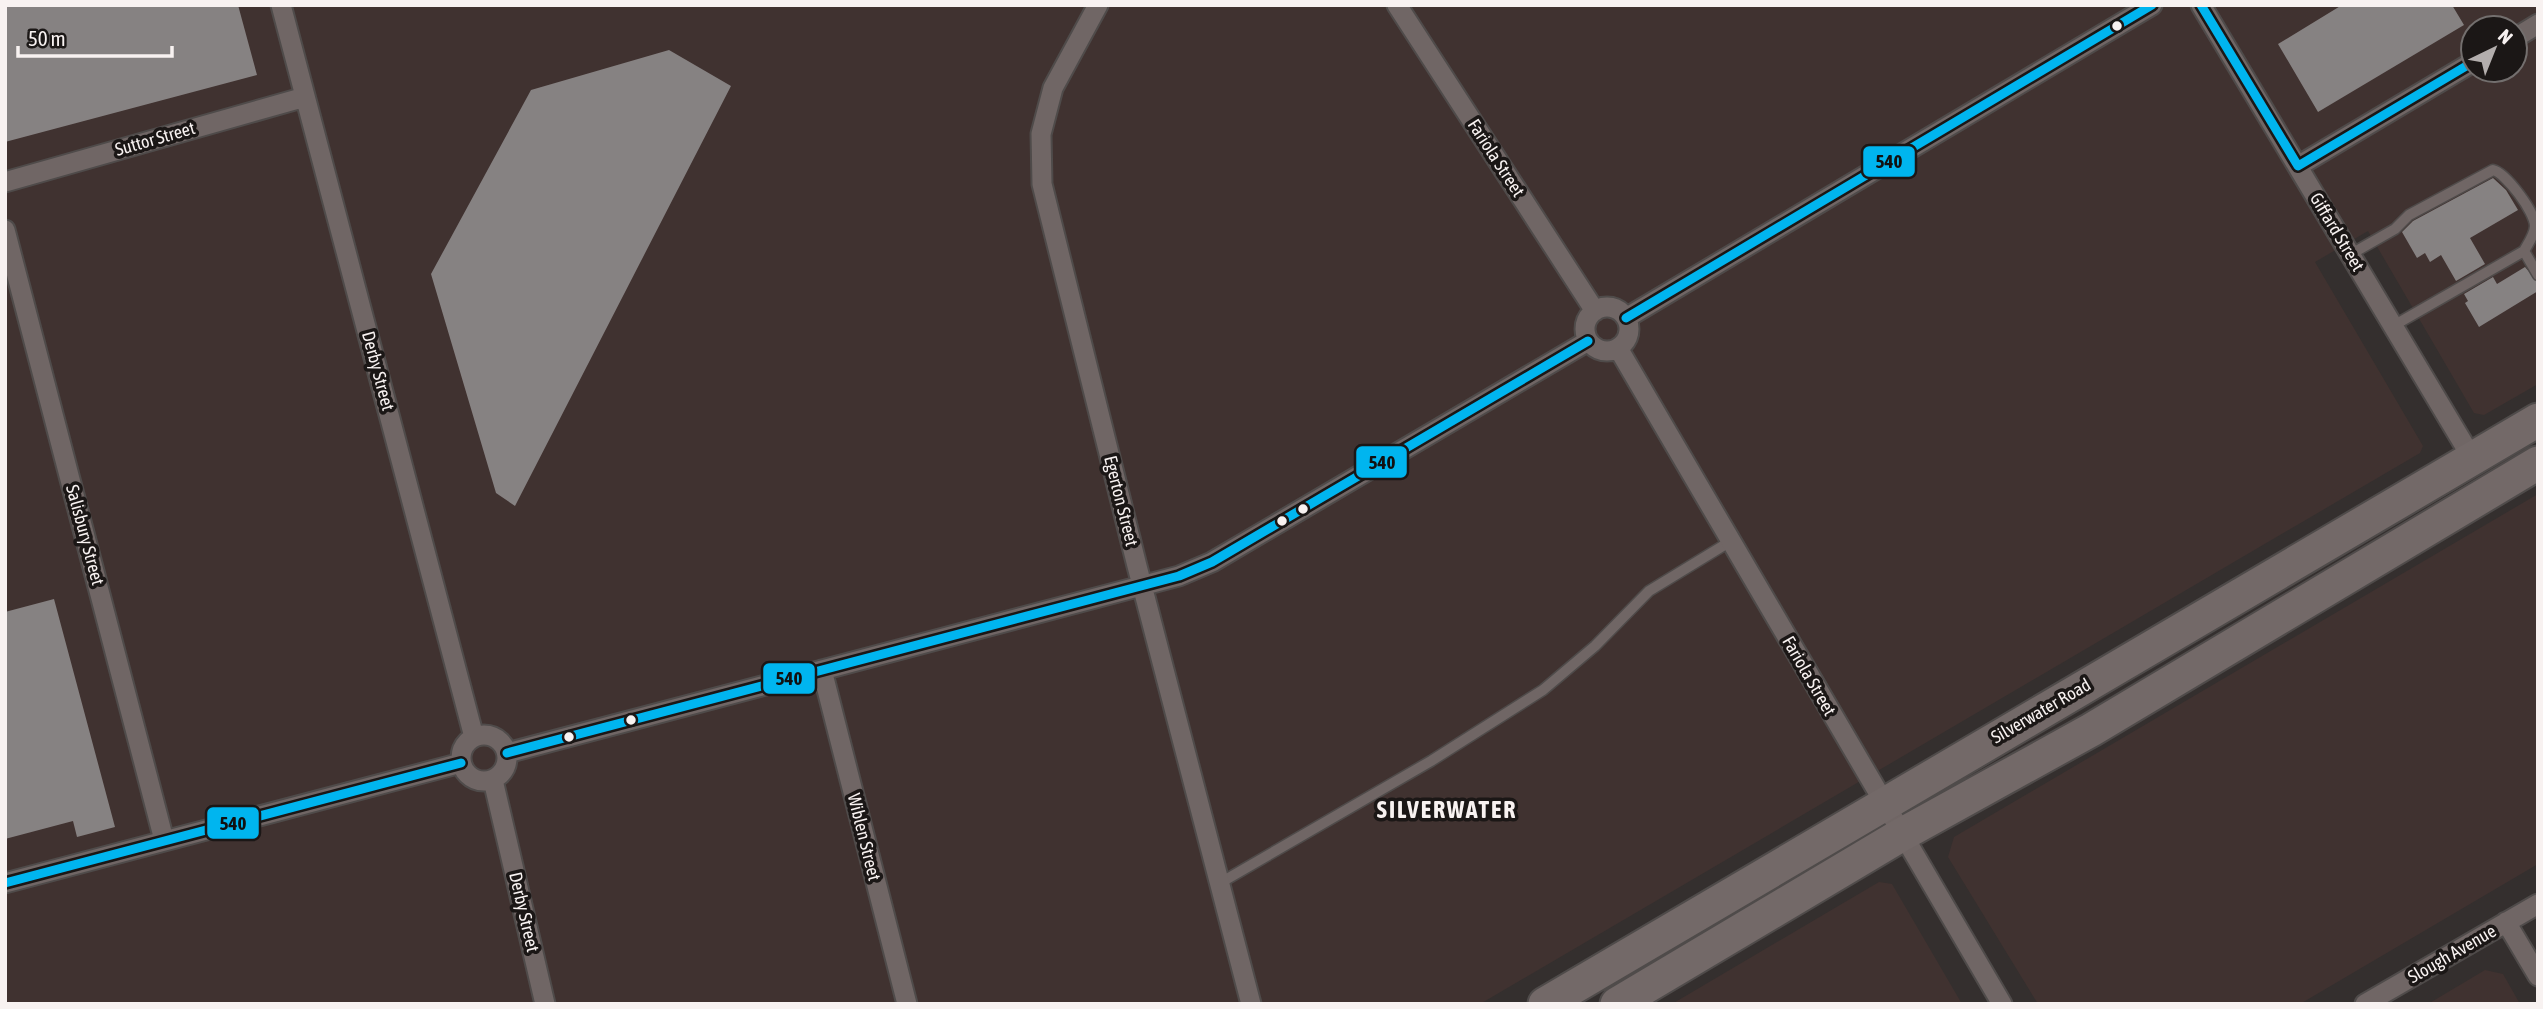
<svg xmlns="http://www.w3.org/2000/svg" width="2543" height="1009" font-family="'Asap Condensed',sans-serif">
  <style>
    .built { fill: #403230; fill-rule: evenodd }
    .building { fill: #868282 }
    .lines { fill: none; stroke-linecap: round; stroke-linejoin: round }
    .service-casing { stroke: #4f4b4a; stroke-width: 13 }
    .minor-casing { stroke: #4f4b4a; stroke-width: 23 }
    .trunk-casing { stroke: #4f4b4a; stroke-width: 37 }
    .service { stroke: #706665; stroke-width: 10 }
    .minor { stroke: #706665; stroke-width: 19 }
    .trunk { stroke: #736968; stroke-width: 33 }
    .bus-1-casing { stroke: #1b1716; stroke-width: 14 }
    .bus-1 { stroke: #00b5ef; stroke-width: 9 }
    .bus-dot { fill: #f8f2f1; stroke: #1b1716; stroke-width: 2.5 }
    .labels { text-anchor: middle; stroke-width: 7; stroke-linejoin: round; paint-order: stroke }
    .street-label { font-size: 18px; fill: #f8f2f1; stroke: #1b1716 }
    .district-label { font-size: 24px; font-weight: bold; letter-spacing: 2px; fill: #f8f2f1; stroke: #1b1716 }
    .line-badge { stroke: #1b1716; stroke-width: 2.5 }
    .pale-badge-label { font-size: 19px; text-anchor: middle; font-weight: bold; fill: #111 }
  </style>
  <rect width="100%" height="100%" fill="#342f2e"/>
  <path class="built" d="M 5,5 L 2538,5 L 2538,384 L 2484,415 L 2474,413 L 2368,231 L 2315,262 L 2423,446 L 2420,453 L 1480,1004 L 5,1004 ZM 2473,28 L 2515,28 L 2515,70 L 2473,70 Z
    M 2538,494 L 2538,864 L 2300,1004 L 2038,1004 L 1948,857 L 1954,837 Z
    M 1879,882 L 1892,884 L 1962,1004 L 1672,1004 Z
    M 2485,970 L 2503,974 L 2520,1004 L 2428,1004 Z"/>
  <path class="building" d="M 5,5 L 238,5 L 257,75 L 5,142 Z
    M 2342,5 L 2452,5 L 2464,25 L 2318,112 L 2278,44 Z
    M 669,50 L 731,86 L 515,506 L 496,493 L 431,274 L 531,90 Z
    M 2493,178 L 2506,190 L 2518,210 L 2470,238 L 2485,264 L 2456,281 L 2441,255 L 2430,262 L 2425,253 L 2417,258 L 2402,232 L 2413,221 Z
    M 2525,267 L 2538,282 L 2538,291 L 2479,327 L 2465,303 L 2468,301 L 2464,294 L 2493,277 L 2497,284 Z
    M 54,599 L 115,827 L 77,837 L 73,821 L 5,839 L 5,612 Z"/>
  <g class="lines">
    <g class="service-casing">
      <path id="service" d="M 2351,254 L 2395,229 L 2409,215 L 2493,170 C 2506,173 2535,212 2535,226 C 2535,234 2528,244 2524,251
        M 2393,326 L 2524,251 L 2538,275
        M 1220,883 L 1431,761 L 1543,690 L 1595,646 L 1649,591 L 1731,541"/>
    </g>
    <g class="minor-casing">
      <path id="minor" d="M 281,5 L 474,737
        M 1098,5 L 1053,88 L 1041,134 L 1042,184 L 1137,566 L 1251,1004
        M 1397,5 L 1595,311
        M 2201,5 L 2472,458
        M 2515,38 L 2538,24
        M 2298,166 L 2473,62
        M 5,182 L 305,97
        M 5,230 L 164,840
        M1585 329a22 22 0 1 1 44 0a22 22 0 1 1-44 0Z
        M 1626,318 L 2152,5
        M 1618,348 L 2002,1004
        M 822,670 L 907,1004
        M461 758a23 23 0 1 1 46 0a23 23 0 1 1-46 0Z
        M 507,753 L 1179,576 L 1212,562 L 1588,341
        M 493,780 L 545,1004
        M 5,883 L 461,763
        M 2506,922 L 2538,976
        M 2365,1004 L 2538,904"/>
    </g>
    <g class="trunk-casing">
      <path id="trunk" d="M 1545,1004 L 2538,420
        M 1617,1004 L 1901,835 L 2091,730 L 2538,463"/>
    </g>
    <use href="#service" class="service"/>
    <use href="#minor" class="minor"/>
    <use href="#trunk" class="trunk"/>
    <g class="bus-1-casing">
      <path id="bus-1" d="M 2201,5 L 2298,166
        M 2298,166 L 2473,62
        M 1626,318 L 2152,5
        M 507,753 L 1179,576 L 1212,562 L 1588,341
        M 5,883 L 461,763"/>
    </g>
    <use href="#bus-1" class="bus-1"/>
  </g>
  <g class="bus-dot">
    <circle cx="2117" cy="26" r="6"/>
    <circle cx="1303" cy="509" r="6"/>
    <circle cx="1282" cy="521" r="6"/>
    <circle cx="631" cy="720" r="6"/>
    <circle cx="569" cy="737" r="6"/>
  </g>
  <g class="labels">
    <g class="street-label">
      <text transform="translate(155 139) rotate(-16)" y="6">Suttor Street</text>
      <text transform="translate(1496 158) rotate(57)" y="6">Fariola Street</text>
      <text transform="translate(2337 232) rotate(59)" y="6">Giffard Street</text>
      <text transform="translate(378 371) rotate(75)" y="6">Derby Street</text>
      <text transform="translate(1121 501) rotate(76)" y="6">Egerton Street</text>
      <text transform="translate(85 535) rotate(75)" y="6">Salisbury Street</text>
      <text transform="translate(1809 676) rotate(60)" y="6">Fariola Street</text>
      <text transform="translate(2041 711) rotate(-30)" y="6">Silverwater Road</text>
      <text transform="translate(864 837) rotate(76)" y="6">Wiblen Street</text>
      <text transform="translate(524 912) rotate(77)" y="6">Derby Street</text>
      <text transform="translate(2452 954) rotate(-30)" y="6">Slough Avenue</text>
    </g>
    <g class="district-label">
      <text x="1447" y="818">SILVERWATER</text>
    </g>
  </g>
  <g class="line-badge">
    <rect x="1862" y="145" width="54" height="33" rx="7" fill="#00b5ef"/>
    <rect x="1355" y="445" width="53" height="34" rx="7" fill="#00b5ef"/>
    <rect x="762" y="662" width="54" height="33" rx="7" fill="#00b5ef"/>
    <rect x="206" y="806" width="54" height="34" rx="7" fill="#00b5ef"/>
  </g>
  <g class="pale-badge-label">
    <text x="1889" y="168">540</text>
    <text x="1382" y="469">540</text>
    <text x="789" y="685">540</text>
    <text x="233" y="830">540</text>
  </g>
  <rect width="2543" height="1009" fill="none" stroke="#f8f2f1" stroke-width="14"/>
  <g transform="translate(2494 49) rotate(43)"><circle r="33" fill="#1b1716" stroke="#736f6e" stroke-width="2"/>
  <path d="M0-5L12 26L0 18L-12 26Z" fill="#b3aead"/>
  <text y="-10" font-size="19" font-weight="bold" text-anchor="middle" fill="#f8f2f1">N</text>
  </g>
  <path d="M18 46v10h154v-10" fill="none" stroke="#f8f2f1" stroke-width="3.5"/>
  <text x="28" y="46" font-size="21" fill="#f8f2f1" stroke="#1b1716" stroke-width="5" paint-order="stroke">50 m</text>
</svg>
